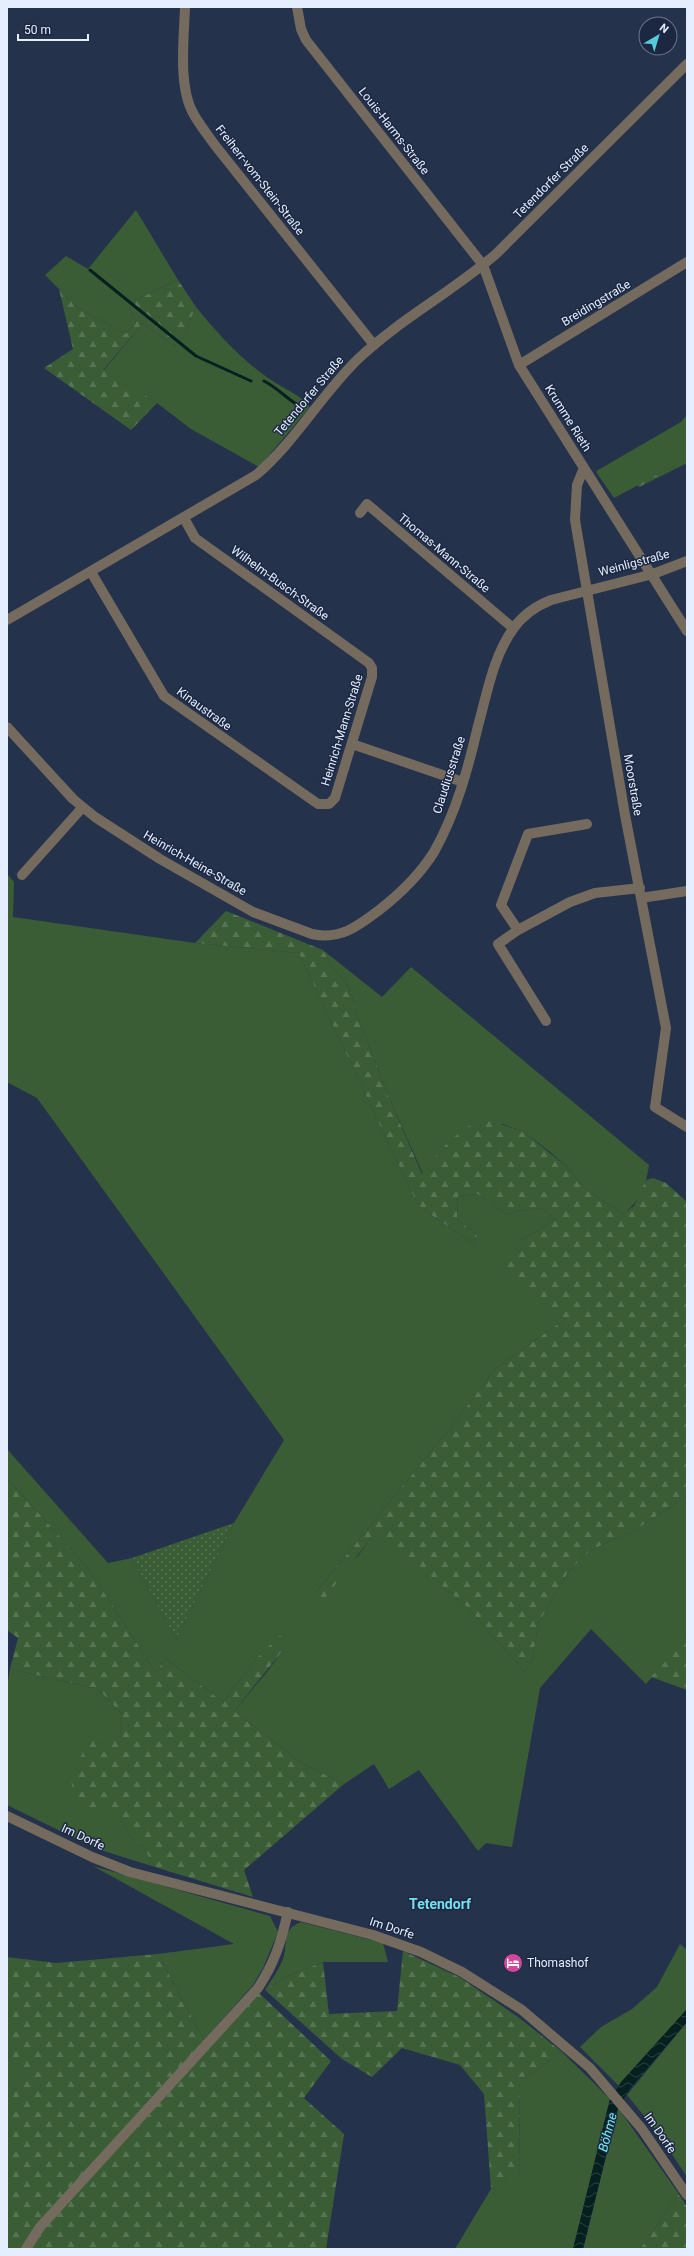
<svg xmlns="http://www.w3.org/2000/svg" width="694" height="2256" font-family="Roboto,sans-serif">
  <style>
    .green { fill: #3b5d36 }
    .forest { fill: url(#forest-firs) }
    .garden { fill: url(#garden-dots) }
    .water { fill: url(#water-waves) }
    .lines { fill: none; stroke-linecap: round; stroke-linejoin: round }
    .stream { stroke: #062020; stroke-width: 3 }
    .minor { stroke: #746b5e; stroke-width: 10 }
    .tertiary { stroke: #746b5e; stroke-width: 10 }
    .labels { text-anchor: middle; stroke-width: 3; stroke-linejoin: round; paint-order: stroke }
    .street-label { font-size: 12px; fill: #e5eeff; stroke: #1c2841 }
    .poi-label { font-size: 12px; fill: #e5eeff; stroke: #1c2841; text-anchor: start }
    .water-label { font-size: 13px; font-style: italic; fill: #73ebee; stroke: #1c2841 }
    .quarter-label { font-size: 14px; font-weight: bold; fill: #75dfee; stroke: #1c2841 }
  </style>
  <defs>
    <pattern id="forest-firs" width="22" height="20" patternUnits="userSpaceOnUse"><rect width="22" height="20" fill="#3b5d36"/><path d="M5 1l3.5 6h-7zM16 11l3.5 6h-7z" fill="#577554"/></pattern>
    <pattern id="garden-dots" width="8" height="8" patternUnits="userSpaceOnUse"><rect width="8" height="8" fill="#3b5d36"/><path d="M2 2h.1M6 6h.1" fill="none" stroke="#577554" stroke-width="1.8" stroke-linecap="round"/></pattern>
    <pattern id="water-waves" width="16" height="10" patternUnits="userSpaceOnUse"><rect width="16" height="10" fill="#062020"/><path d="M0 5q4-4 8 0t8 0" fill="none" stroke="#2a4141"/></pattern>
  </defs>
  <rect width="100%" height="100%" fill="#25324c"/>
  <path class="green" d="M 136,210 L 178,280 L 135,300 L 129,307 L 136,323 L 125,334 L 77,307 L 45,275 L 66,256 L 88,269 Z
    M 196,307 C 217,333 240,358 268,378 C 282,388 300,394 310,407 L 259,467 L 191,429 L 157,403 L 104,370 L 143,323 L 174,346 L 183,337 Z
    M 687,415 L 687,459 L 614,498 L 596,472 L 598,470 L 681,422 Z
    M 7,874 L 14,882 L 13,917 L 195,943 L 299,953 L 412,1193 L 421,1208 L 474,1244 L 477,1235 L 457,1219 L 458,1196 L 478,1194 L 507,1215 L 516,1211 L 541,1208 L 555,1219 L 540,1230 L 519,1240 L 565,1319 L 496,1368 L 455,1422 L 313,1596 L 358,1556 L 377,1529 L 467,1607 L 525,1672 L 533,1657 L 538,1624 L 568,1572 L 591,1550 L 635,1530 L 687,1496 L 687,1638 L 646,1684 L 591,1629 L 540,1688 L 512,1847 L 486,1843 L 478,1851 L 419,1770 L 389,1789 L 374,1764 L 344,1784 L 303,1764 L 234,1711 L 267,1672 L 291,1639 L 257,1658 L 223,1702 L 165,1658 L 156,1673 L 89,1569 L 7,1478 L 7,1449 L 108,1563 L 132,1558 L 176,1640 L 234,1523 L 284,1440 L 37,1098 L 7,1082 Z
    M 323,950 L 382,997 L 411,967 L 649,1165 C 646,1185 640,1202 623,1214 L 584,1188 L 567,1167 L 549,1151 L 524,1132 L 503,1124 L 447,1143 L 423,1174 L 388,1095 L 358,1018 L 349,987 L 331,965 Z
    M 10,1669 L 98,1689 L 122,1714 L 120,1738 L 119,1813 L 129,1836 L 143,1847 L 155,1867 L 97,1849 L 7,1805 L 7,1687 Z
    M 93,1866 L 270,1916 L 278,1932 L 263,1968 L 253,1985 L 204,2040 L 158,1954 L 234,1944 Z
    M 301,1922 L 383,1943 L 388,1962 L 323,1962 L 288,1976 L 265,1990 C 271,1980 279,1970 283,1959 C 289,1942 280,1931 301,1922 Z
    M 680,1944 L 687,1950 L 687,2009 L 619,2086 L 580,2047 L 601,2027 L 632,2009 L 657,1987 Z
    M 687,2022 L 687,2177 L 658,2133 L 627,2095 Z
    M 561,2051 L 610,2099 L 573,2249 L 455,2249 L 491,2189 L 519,2178 L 520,2079 L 540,2068 Z
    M 7,2056 L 26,2077 L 7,2097 Z
    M 618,2108 L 679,2194 L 640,2249 L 583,2249 Z"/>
  <path class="forest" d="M 178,280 L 196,307 L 183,337 L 174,346 L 143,323 L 104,369 L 157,403 L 131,430 L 44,368 L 73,349 L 59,289 L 77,307 L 125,334 L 136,323 L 129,307 L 135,300 Z
    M 687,459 L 687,463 L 639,487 L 637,485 Z
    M 226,911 L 323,950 L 331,965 L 349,987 L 358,1018 L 388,1095 L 422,1174 L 447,1143 L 480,1117 L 524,1132 L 567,1167 L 584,1188 L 623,1214 L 634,1206 L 646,1180 L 653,1178 L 666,1183 L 687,1202 L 687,1496 L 635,1530 L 591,1550 L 568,1572 L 538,1624 L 533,1657 L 525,1672 L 467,1607 L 377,1530 L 324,1599 L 313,1596 L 455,1422 L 496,1368 L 565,1319 L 502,1268 L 519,1240 L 540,1230 L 555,1219 L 541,1208 L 516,1211 L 507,1215 L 478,1194 L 458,1196 L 457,1219 L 477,1235 L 474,1244 L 421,1208 L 412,1193 L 299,953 L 195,943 Z
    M 7,1478 L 89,1569 L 156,1673 L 165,1658 L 223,1702 L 257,1658 L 279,1636 L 292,1639 L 234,1711 L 303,1764 L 344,1784 L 244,1870 L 253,1897 L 155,1867 L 143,1847 L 129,1836 L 119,1813 L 76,1806 L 71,1779 L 90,1736 L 120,1738 L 122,1714 L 98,1689 L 10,1669 L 18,1638 L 7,1630 Z
    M 687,1638 L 687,1690 L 651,1677 Z
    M 403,1951 L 461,1978 L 518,2017 L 561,2051 L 540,2068 L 520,2079 L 519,2179 L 491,2189 L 484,2094 L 460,2065 L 402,2048 L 372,2077 L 342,2059 L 265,1990 L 288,1976 L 323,1962 L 329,2014 L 397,2011 Z
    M 158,1954 L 204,2040 L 259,1993 L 331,2061 L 304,2098 L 344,2134 L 326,2249 L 7,2249 L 7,2097 L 25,2077 L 7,2056 L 7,1957 L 56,1963 Z
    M 679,2194 L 687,2207 L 687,2249 L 640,2249 Z"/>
  <path class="garden" d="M 234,1523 L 176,1640 L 132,1558 Z"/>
  <path class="water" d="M 687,2009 L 687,2022 L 630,2089 L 618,2108 L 583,2249 L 573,2249 L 610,2099 L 621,2082 Z"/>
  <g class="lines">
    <path class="stream" d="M 90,270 L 196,356 L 251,381
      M 264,381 C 278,388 288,400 301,407"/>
    <path class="minor" d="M 185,7 C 184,38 178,86 193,113 C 199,124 207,134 214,144 L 374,345
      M 297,7 L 301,29 L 306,40 L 483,265 L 519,365 L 687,631
      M 519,365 L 687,262
      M 584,468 L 577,485 L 575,520 L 625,815 L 666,1028 L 655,1107 L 687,1127
      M 360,513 L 367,504 L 513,628
      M 91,572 L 164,696 L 318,804 L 329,804 L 335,798 L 372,677 L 372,668 L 369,663 L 195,538 L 184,518
      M 7,727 L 73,799 L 95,817 L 160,859 L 253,912 L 312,934 C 340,940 357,927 378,911 C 400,894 419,876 434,852 C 456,813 468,769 478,726 C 487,694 493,657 513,629 C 522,616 536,606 551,600 L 653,574 L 687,561
      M 352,744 L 463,782
      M 587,824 L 528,834 L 501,905 L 518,930 L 570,902 L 595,893 L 640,888
      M 22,875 L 82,808
      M 641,898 L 687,891
      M 518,930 L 498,944 L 546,1021
      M 26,2249 L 40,2227 L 258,1988 C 275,1962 281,1942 288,1912"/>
    <path class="tertiary" d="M 7,620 L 256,475 C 295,442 321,395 358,359 C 400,319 452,292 496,254 L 687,64
      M 7,1816 L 92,1857 L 130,1872 L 373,1935 L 421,1952 L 462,1972 L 522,2010 L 590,2068 L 642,2129 L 687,2195"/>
  </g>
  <defs>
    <g id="hotel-disc" transform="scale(1)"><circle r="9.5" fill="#d1479c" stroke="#1c2841"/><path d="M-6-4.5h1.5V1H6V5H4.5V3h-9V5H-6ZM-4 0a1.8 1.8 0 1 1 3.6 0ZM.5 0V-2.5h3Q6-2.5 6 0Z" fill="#fff"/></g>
  </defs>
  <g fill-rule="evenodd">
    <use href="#hotel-disc" x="513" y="1963"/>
  </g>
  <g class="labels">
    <g class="street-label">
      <text transform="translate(394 131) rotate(52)" y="4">Louis-Harms-Straße</text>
      <text transform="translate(260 180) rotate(52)" y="4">Freiherr-vom-Stein-Straße</text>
      <text transform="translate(551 181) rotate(-45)" y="4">Tetendorfer Straße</text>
      <text transform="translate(596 303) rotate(-31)" y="4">Breidingstraße</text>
      <text transform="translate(309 396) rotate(-50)" y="4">Tetendorfer Straße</text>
      <text transform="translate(568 418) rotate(58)" y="4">Krumme Rieth</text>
      <text transform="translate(444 553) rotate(40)" y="4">Thomas-Mann-Straße</text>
      <text transform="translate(634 563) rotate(-15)" y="4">Weinligstraße</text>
      <text transform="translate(280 583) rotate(36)" y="4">Wilhelm-Busch-Straße</text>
      <text transform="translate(204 709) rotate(36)" y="4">Kinaustraße</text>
      <text transform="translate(342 730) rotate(-73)" y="4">Heinrich-Mann-Straße</text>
      <text transform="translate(449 775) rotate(-72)" y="4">Claudiusstraße</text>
      <text transform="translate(633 785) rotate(80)" y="4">Moorstraße</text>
      <text transform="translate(195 863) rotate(30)" y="4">Heinrich-Heine-Straße</text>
      <text transform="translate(83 1837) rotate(25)" y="4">Im Dorfe</text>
      <text transform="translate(392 1928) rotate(18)" y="4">Im Dorfe</text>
      <text transform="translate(660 2133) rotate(55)" y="4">Im Dorfe</text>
    </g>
    <g class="poi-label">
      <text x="527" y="1967">Thomashof</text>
    </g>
    <g class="water-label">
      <text transform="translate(607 2132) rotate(-75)" y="5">Böhme</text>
    </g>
    <g class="quarter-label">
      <text x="440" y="1909">Tetendorf</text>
    </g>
  </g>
  <rect width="694" height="2256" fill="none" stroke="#e5eeff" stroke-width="16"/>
  <g transform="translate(658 36) rotate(38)"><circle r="19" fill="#1c2841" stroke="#6c778d"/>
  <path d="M0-3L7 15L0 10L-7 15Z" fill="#53cbdb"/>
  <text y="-6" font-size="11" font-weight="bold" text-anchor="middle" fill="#e5eeff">N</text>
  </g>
  <path d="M18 34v6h70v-6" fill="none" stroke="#e5eeff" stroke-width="2"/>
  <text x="24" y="34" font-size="12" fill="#e5eeff" stroke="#1c2841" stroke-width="3" paint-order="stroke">50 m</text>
</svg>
